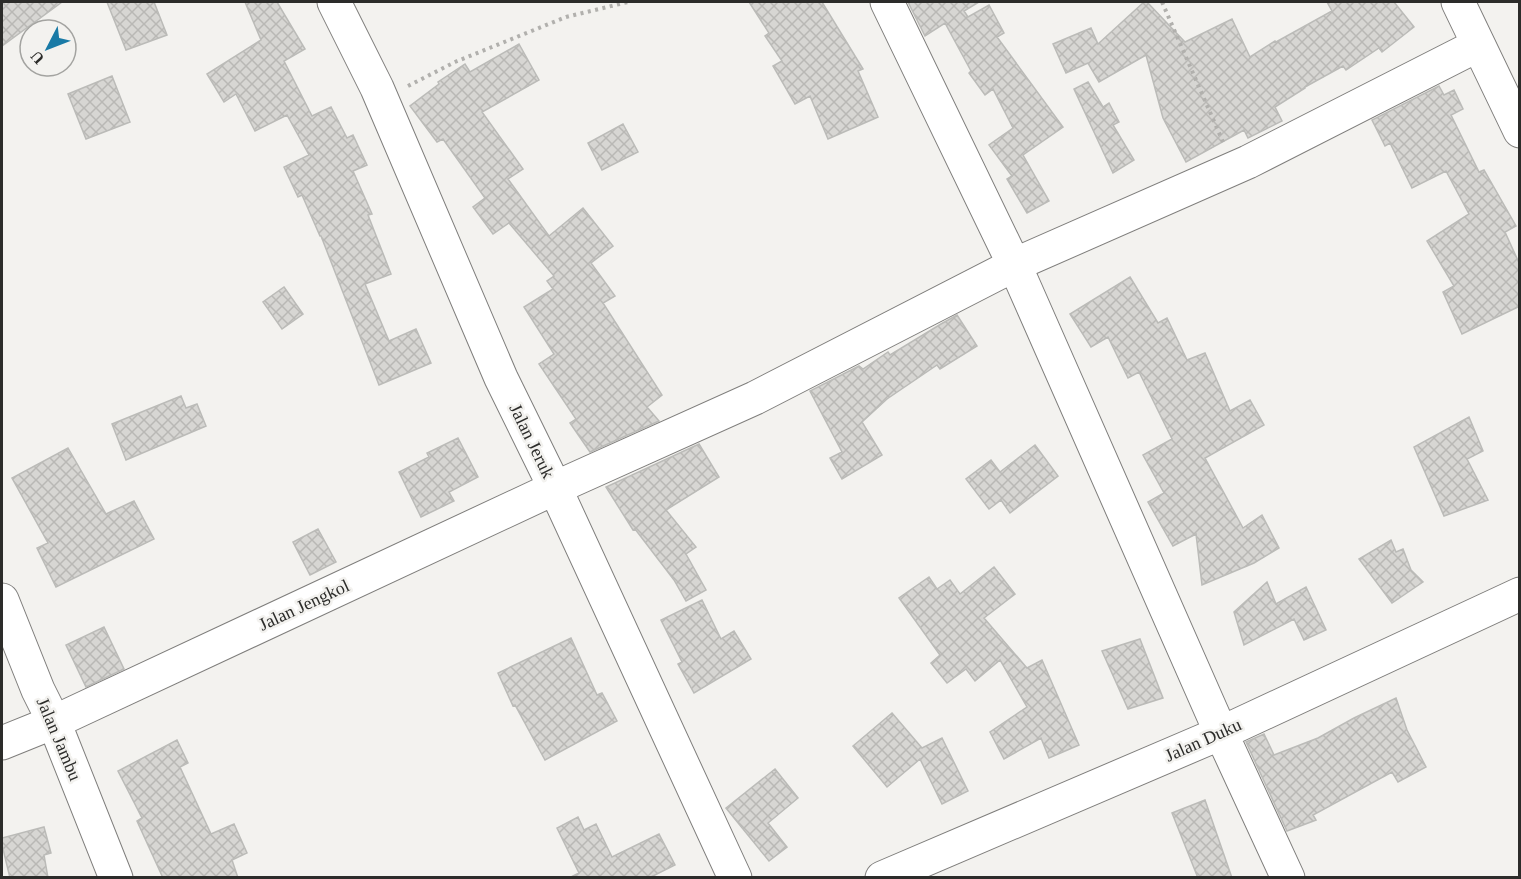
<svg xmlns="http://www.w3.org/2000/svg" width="1521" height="879" font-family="Georgia,serif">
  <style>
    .building { fill: url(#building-cross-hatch); stroke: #bbbbb8; stroke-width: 1.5 }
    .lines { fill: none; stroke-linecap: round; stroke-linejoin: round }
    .minor-casing { stroke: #7f7e7c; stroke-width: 35 }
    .path { stroke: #b1b0ad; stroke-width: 4; stroke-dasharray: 3 4.5; stroke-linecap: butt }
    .minor { stroke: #fff; stroke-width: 33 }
    .labels { text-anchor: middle; stroke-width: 5; stroke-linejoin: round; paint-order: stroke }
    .street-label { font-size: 18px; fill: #2c2c2a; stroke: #f3f2ef }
  </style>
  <defs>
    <pattern id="building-cross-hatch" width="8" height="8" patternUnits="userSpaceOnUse" patternTransform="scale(1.5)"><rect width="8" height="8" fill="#d7d6d3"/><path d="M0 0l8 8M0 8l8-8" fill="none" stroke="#b9b8b5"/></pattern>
  </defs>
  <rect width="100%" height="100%" fill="#f3f2ef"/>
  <path class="building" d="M 2,2 L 62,2 L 2,46 Z
    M 107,2 L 154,2 L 167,35 L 126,50 Z
    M 245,2 L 277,2 L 305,49 L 284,61 L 312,116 L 331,107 L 347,138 L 353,135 L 367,165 L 353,171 L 372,214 L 368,215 L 391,274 L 365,284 L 389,341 L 416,329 L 431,363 L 379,385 L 321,236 L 320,236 L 302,195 L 298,197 L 284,167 L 309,155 L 287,115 L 255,131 L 236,94 L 224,102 L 207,74 L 261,40 Z
    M 749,2 L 822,2 L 863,69 L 858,71 L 878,117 L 828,139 L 810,96 L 795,104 L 773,66 L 782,61 L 765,36 L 769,33 Z
    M 908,2 L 979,2 L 964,11 L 968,17 L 989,5 L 1004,33 L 997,37 L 1063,127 L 1023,155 L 1049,201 L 1027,213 L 1007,179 L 1012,176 L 989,145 L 1013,128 L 993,89 L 985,95 L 969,73 L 971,71 L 945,23 L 925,36 Z
    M 1144,2 L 1147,2 L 1185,42 L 1232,19 L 1250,57 L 1275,41 L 1276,42 L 1332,11 L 1327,2 L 1394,2 L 1414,27 L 1382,52 L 1379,48 L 1346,70 L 1343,66 L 1305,87 L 1305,88 L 1275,107 L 1282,121 L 1248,138 L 1244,130 L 1186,162 L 1163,118 L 1146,55 L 1099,82 L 1088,63 L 1066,73 L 1053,44 L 1091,28 L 1098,44 Z
    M 519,44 L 539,80 L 482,112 L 523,169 L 508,179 L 549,236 L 583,208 L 613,246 L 591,263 L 615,296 L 603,303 L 662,395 L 647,407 L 659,421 L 590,452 L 570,423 L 576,419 L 539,364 L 554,354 L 524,307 L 553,289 L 547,281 L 554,276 L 509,223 L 493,234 L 473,207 L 485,198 L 443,139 L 437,142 L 410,106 L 439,84 L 438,82 L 465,64 L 470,72 Z
    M 112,76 L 130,122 L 86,139 L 68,94 Z
    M 1088,82 L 1103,107 L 1109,103 L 1119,122 L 1113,125 L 1134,160 L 1113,173 L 1074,89 Z
    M 1439,86 L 1444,95 L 1454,90 L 1463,109 L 1451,115 L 1479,172 L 1484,170 L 1516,226 L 1505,232 L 1520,265 L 1520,306 L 1462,334 L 1443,292 L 1454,286 L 1427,241 L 1469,214 L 1446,171 L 1412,188 L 1390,143 L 1385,146 L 1372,120 Z
    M 623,124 L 638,152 L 602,170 L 588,143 Z
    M 1130,277 L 1158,323 L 1167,318 L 1187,360 L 1205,353 L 1230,411 L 1250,400 L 1264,425 L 1205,458 L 1243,528 L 1262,515 L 1279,548 L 1254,563 L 1202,585 L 1196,534 L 1173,546 L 1148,502 L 1164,493 L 1143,455 L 1172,439 L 1139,372 L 1128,378 L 1108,337 L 1091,347 L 1070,314 Z
    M 284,287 L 303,314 L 282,329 L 263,302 Z
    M 957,315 L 977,346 L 940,369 L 937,365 L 887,399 L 862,422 L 882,455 L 842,479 L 830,458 L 842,452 L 810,391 L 859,366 L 863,369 L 888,352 L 890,355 L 941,324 Z
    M 181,396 L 186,408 L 197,404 L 206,426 L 126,460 L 112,424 Z
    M 1469,417 L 1483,451 L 1467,459 L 1488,500 L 1444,516 L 1414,447 Z
    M 458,438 L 478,477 L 449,492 L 454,501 L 421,517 L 399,472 L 429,457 L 427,453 Z
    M 699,444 L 719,477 L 666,510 L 696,547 L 686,554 L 706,590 L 686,601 L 674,580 L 635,529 L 633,530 L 606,487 Z
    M 1035,445 L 1058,476 L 1010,513 L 1001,500 L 989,509 L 966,479 L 991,460 L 1000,472 Z
    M 68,448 L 106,514 L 134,501 L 154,539 L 56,587 L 37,548 L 48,543 L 12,478 Z
    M 318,529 L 336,562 L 310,575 L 293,542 Z
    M 1391,540 L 1396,552 L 1403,549 L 1411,570 L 1423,582 L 1392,603 L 1359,559 Z
    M 994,567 L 1015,594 L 984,618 L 1027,668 L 1042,660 L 1079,745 L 1049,758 L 1041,738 L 1004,759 L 990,732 L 1027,707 L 1000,660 L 975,681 L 966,669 L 947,683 L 931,663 L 940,655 L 899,598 L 929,577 L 937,589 L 950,580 L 960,594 Z
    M 1267,582 L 1276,604 L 1306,587 L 1326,630 L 1304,640 L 1294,619 L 1244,645 L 1234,612 Z
    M 702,600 L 721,639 L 734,631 L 751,659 L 694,693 L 678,664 L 682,662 L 661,620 Z
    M 104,627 L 124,669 L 86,687 L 66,645 Z
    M 571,638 L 597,695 L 602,693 L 617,721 L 545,760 L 515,705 L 513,706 L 498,673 Z
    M 1140,639 L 1163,698 L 1128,709 L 1102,651 Z
    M 1396,698 L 1407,730 L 1426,767 L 1398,782 L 1392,772 L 1313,815 L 1316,820 L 1287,831 L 1246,742 L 1264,734 L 1274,755 L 1318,738 L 1354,718 Z
    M 892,713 L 922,748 L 942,738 L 968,791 L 942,804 L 920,759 L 887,787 L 853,746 Z
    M 177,740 L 188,763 L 180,767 L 211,834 L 234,824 L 247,853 L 232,860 L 238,878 L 163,878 L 137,821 L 142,818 L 118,771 Z
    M 775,769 L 798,798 L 768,823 L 787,847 L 769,861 L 726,808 Z
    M 1205,800 L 1232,878 L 1198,878 L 1172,813 Z
    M 578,817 L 584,830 L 596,824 L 612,857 L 659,834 L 675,865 L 649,878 L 569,878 L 579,873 L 557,828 Z
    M 44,827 L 51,853 L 44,855 L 48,878 L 10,878 L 2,845 L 2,838 Z"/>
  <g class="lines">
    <g class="minor-casing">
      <path id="minor" d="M 334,2 L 377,88 L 501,378 L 555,488 L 735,878
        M 887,2 L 1020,277 L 1221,733 L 1288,878
        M 1458,2 L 1520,131
        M 2,600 L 38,690 L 54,722 L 116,878
        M 2,743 L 54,722 L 555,488 L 755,398 L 1014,265 L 1248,162 L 1478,45
        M 882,878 L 1221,733 L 1520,594"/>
    </g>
    <path class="path" d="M 1162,2 L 1223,142
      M 408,86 L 455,62 L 566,17 L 628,2"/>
    <use href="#minor" class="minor"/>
  </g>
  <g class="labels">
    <g class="street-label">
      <text transform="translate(532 441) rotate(64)" y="6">Jalan Jeruk</text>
      <text transform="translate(304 605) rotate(-25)" y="6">Jalan Jengkol</text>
      <text transform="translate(59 739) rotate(67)" y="6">Jalan Jambu</text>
      <text transform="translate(1203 740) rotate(-24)" y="6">Jalan Duku</text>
    </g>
  </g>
  <rect width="1521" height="879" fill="none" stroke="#2c2c2a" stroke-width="6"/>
  <g transform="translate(48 48) rotate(228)"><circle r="28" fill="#f3f2ef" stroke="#a3a3a0" stroke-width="1.5"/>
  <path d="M0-4.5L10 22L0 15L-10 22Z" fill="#197aa6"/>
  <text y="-9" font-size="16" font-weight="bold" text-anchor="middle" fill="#2c2c2a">U</text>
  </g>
</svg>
